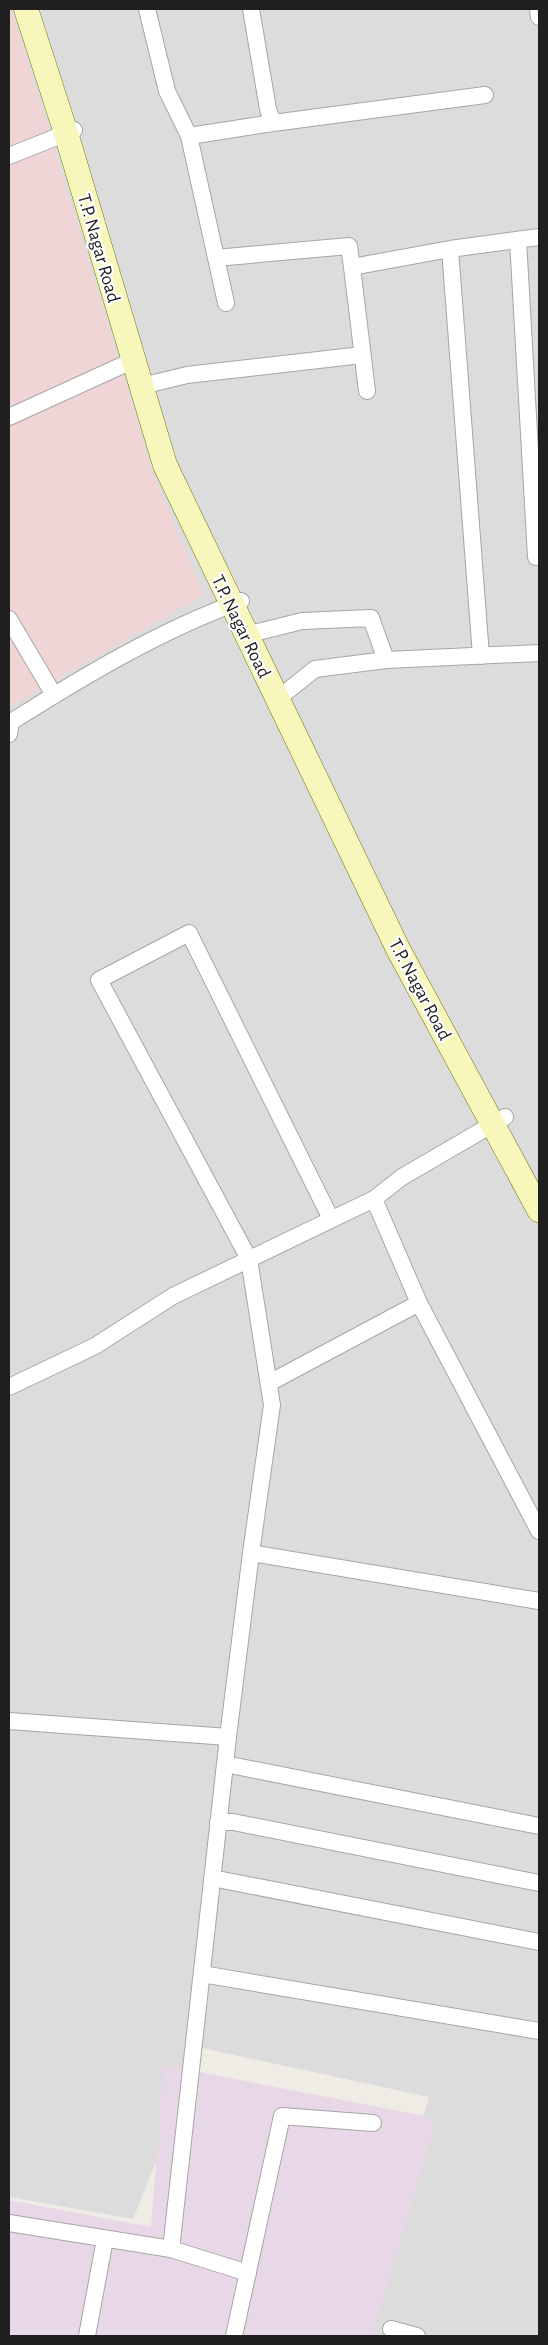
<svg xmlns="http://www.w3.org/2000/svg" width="548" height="2345" font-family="'Alegreya Sans',sans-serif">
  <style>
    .residential { fill: #dddcdc }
    .commercial { fill: #efd5d5 }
    .industrial { fill: #e8d7e6 }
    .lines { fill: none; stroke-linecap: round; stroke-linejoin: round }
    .minor-casing { stroke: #a6a6a6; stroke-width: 18 }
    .secondary-casing { stroke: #6c7308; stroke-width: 25 }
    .minor { stroke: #fff; stroke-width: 16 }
    .secondary { stroke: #f7f7bb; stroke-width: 24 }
    .labels { text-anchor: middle; stroke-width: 4.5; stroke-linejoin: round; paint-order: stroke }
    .street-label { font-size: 19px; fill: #1f1f1f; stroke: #fff }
  </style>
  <rect width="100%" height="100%" fill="#efebe5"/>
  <path class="residential" d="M 9,9 L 539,9 L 539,2336 L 358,2336 L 429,2097 L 202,2048 L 133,2219 L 9,2197 Z"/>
  <path class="commercial" d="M 9,9 L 12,9 L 152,470 L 203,595 L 9,707 Z"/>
  <path class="industrial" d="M 164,2065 L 429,2117 L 435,2124 L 372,2336 L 9,2336 L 9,2200 L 151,2227 Z"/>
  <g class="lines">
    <g class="minor-casing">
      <path id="minor" d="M 147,9 L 167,91 L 189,136
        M 538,9 L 539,17
        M 273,123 L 485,95
        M 9,156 L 74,130
        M 518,240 L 536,557
        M 216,258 L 349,246 L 352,267
        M 226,303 L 189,136 L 273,123 L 268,109 L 251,9
        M 150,384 L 187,375 L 362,355
        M 367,391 L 352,267 L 450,249
        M 9,417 L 134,360
        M 9,619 L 54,695
        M 258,632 L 302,621 L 371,618 L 386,660 L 315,669 L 285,693
        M 481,656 L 450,249 L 539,237
        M 386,660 L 539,653
        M 9,734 L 11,722 C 84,676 159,631 241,601
        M 419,1303 L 539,1531
        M 269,1383 L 419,1303 L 374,1199
        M 9,1387 L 95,1346 L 173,1296 L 374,1199 L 402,1177 L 505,1117
        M 251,1553 L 272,1405 L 249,1259 L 99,980 L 189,933 L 331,1219
        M 9,1721 L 228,1737 L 171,2249 L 9,2223
        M 228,1737 L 251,1553 L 539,1601
        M 225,1764 L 539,1826
        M 218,1822 L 233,1822 L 539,1883
        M 212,1878 L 539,1942
        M 202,1974 L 539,2031
        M 171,2249 L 248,2273
        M 391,2329 L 417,2336
        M 87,2336 L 105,2239
        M 234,2336 L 282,2116 L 373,2123"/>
    </g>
    <g class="secondary-casing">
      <path id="secondary" d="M 26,9 L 66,133 L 165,465 L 398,949 L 539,1210"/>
    </g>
    <use href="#minor" class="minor"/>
    <use href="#secondary" class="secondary"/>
  </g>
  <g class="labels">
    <g class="street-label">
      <text transform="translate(100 248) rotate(74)" y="7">T.P. Nagar Road</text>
      <text transform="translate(242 626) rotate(64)" y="7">T.P. Nagar Road</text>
      <text transform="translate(421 989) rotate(62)" y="7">T.P. Nagar Road</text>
    </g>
  </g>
  <rect width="548" height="2345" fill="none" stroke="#1f1f1f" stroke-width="20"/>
</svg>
